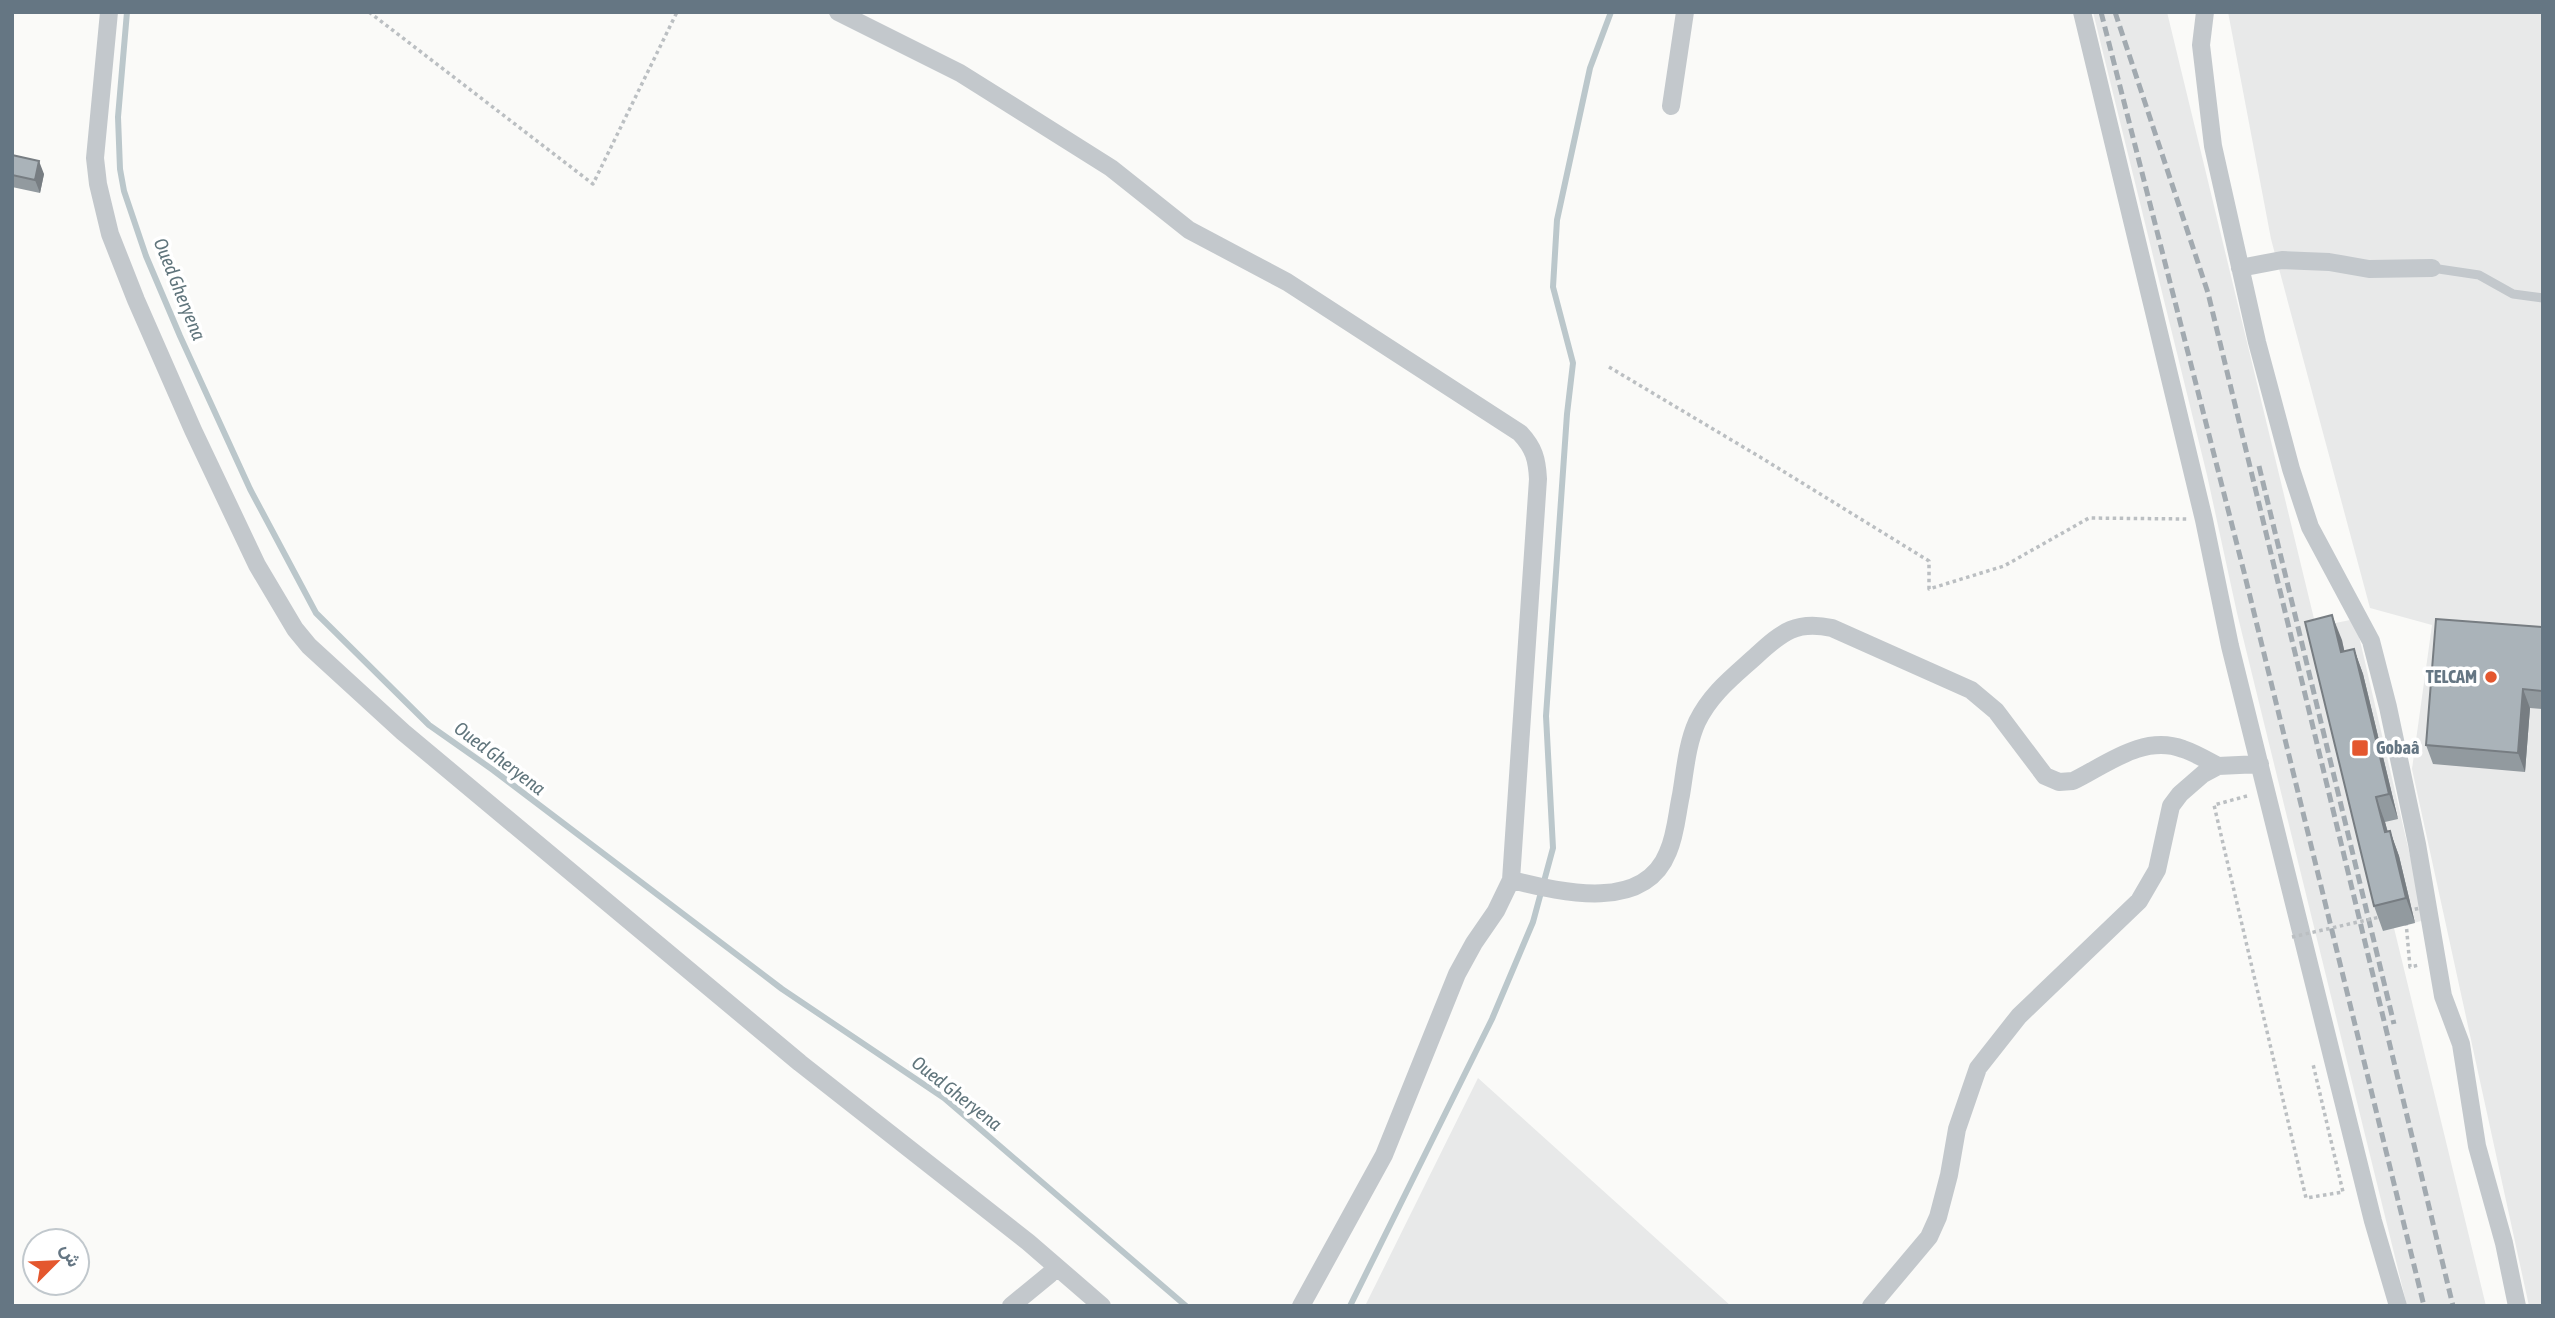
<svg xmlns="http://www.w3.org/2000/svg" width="2555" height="1318" font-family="'Asap Condensed',Vazirmatn,sans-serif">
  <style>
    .built { fill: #e8e9e9 }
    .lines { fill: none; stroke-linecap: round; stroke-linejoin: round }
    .stream { stroke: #bbc7cb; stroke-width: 6 }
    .path { stroke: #bbbfc2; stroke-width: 3.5; stroke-dasharray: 3.5 3.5; stroke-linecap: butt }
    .lane { stroke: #c3c8cc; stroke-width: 9 }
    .street { stroke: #c3c8cc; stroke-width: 18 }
    .rail { stroke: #a2aab0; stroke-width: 5; stroke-dasharray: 10 5; stroke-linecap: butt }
    .path-bridge { stroke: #bbbfc2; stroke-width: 3.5; stroke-dasharray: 3.5 3.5; stroke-linecap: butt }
    .wall { fill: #929a9f }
    .shaded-wall { fill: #777d82 }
    .building { fill: #aab3b9; stroke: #777d82; stroke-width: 2 }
    .poi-dot { fill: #e4572e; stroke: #fff; stroke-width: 2.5 }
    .labels { text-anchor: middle; stroke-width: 7; stroke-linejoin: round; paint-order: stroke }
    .poi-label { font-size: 18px; font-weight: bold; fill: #657683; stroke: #fff; text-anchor: end }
    .water-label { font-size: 19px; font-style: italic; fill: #60757c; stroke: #fff }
  </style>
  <rect width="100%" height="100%" fill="#fafaf8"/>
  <path class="built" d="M 2093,12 L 2167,12 L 2316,627 L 2355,619 L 2425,920 L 2394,928 L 2486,1306 L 2407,1306 L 2237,613 L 2207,475 Z
    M 2228,12 L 2543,12 L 2543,1306 L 2529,1306 L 2412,769 L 2432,625 L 2370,608 L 2271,239 Z
    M 1478,1078 L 1731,1306 L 1365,1306 Z"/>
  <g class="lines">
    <path class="stream" d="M 127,12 L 118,117 L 120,169 L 124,191 L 146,256 L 180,336 L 250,489 L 316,613 L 429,725 L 493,770 L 782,989 L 944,1098 L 1186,1306
      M 1350,1306 L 1492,1019 L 1533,922 L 1553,848 L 1546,716 L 1567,414 L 1573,363 L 1553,287 L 1557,220 L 1590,68 L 1611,12"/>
    <path class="path" d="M 369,12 L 593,184 L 677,12
      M 1609,367 L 1760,457 L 1929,561 L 1929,589 L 2004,566 L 2089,518 L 2187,519
      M 2247,796 L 2214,805 L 2306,1198 L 2343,1192 L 2313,1064
      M 2406,922 L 2410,967 L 2419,965"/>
    <path class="lane" d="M 2432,268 L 2479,275 L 2513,294 L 2543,298"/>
    <path class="street" d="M 109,12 L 95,158 L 98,184 L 110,234 L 136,300 L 193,430 L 257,565 L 295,629 L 309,646 L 403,732 L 800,1063 L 1028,1242 L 1102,1306
      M 838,12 L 960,73 L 1111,168 L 1189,230 L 1287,282 L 1520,433 C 1534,448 1537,459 1538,479 L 1511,880 L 1496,911 L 1474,943 L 1457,974 L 1384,1155 L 1301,1306
      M 2082,12 L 2204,520 L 2230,646 L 2373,1221 L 2398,1306
      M 2205,12 L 2201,45 L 2213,146 L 2257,342 L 2291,469 L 2310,527 L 2371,641 L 2388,707 L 2417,844 L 2443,996 L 2461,1044 L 2477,1146 L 2504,1243 L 2517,1306
      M 1671,106 L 1685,12
      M 2240,268 L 2282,260 L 2329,262 L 2369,269 L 2432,268
      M 1511,880 C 1561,892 1644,913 1668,852 C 1676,834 1677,813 1681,795 C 1685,771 1687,744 1697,722 C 1711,693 1734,676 1757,655 C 1782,632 1797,620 1832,628 L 1971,690 L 1996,711 L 2045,776 L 2059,782 L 2073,781 C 2106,765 2143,734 2183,749 C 2195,753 2207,760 2218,766
      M 1011,1306 L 1050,1274
      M 1871,1306 L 1929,1237 L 1938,1217 L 1949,1175 L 1957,1129 L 1978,1068 L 2019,1016 L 2139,901 L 2157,870 L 2171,806 L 2180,794 L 2203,774 L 2218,766 L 2260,764"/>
    <path class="rail" d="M 2101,12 L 2244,572 L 2424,1306
      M 2115,12 L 2208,293 L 2453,1306
      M 2259,466 L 2394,1024"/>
    <path class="path-bridge" d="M 2408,911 L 2420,908
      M 2292,937 L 2380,917"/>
  </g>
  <path class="wall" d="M 12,155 L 44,174 L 40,193 L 12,187 Z
    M 2543,627 L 2543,709 L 2530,708 L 2525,772 L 2433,764 L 2426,745 Z
    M 2342,640 L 2344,651 L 2354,649 L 2363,674 L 2398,819 L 2385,822 L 2388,832 L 2390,831 L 2399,856 L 2415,923 L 2383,931 L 2374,906 Z"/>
  <path class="shaded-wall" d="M 39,161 L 44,174 L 40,193 L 35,180 Z
    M 2332,615 L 2342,640 L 2350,677 L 2341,652 Z
    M 2354,649 L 2363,674 L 2398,819 L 2389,794 Z
    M 2523,689 L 2530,708 L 2525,772 L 2518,753 Z
    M 2376,797 L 2385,822 L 2394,857 L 2385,832 Z
    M 2390,831 L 2399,856 L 2415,923 L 2406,898 Z"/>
  <path class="building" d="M 12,155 L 39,161 L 35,180 L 12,175 Z
    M 2332,615 L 2341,652 L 2354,649 L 2389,794 L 2376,797 L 2385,832 L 2390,831 L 2406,898 L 2374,906 L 2305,622 Z
    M 2436,619 L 2543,627 L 2543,691 L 2523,689 L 2518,753 L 2426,745 Z"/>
  <g class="poi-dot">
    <circle cx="2491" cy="677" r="7"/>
    <rect x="2351" y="739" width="18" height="18" rx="3.5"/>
  </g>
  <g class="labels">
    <g class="poi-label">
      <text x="2477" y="683">TELCAM</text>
      <text x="2376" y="754" text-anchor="start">Gobaâ</text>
    </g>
    <g class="water-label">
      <text transform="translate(180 289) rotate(68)" y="7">Oued Gheryena</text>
      <text transform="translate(500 758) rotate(37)" y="7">Oued Gheryena</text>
      <text transform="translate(957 1093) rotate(38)" y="7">Oued Gheryena</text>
    </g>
  </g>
  <rect width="2555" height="1318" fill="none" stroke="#657683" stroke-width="28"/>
  <g transform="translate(56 1262) rotate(66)"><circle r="33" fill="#ffffff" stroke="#c1c8cd" stroke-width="2"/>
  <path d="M0-5L12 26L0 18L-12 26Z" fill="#e4572e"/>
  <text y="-10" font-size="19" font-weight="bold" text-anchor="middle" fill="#657683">ش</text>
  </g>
</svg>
